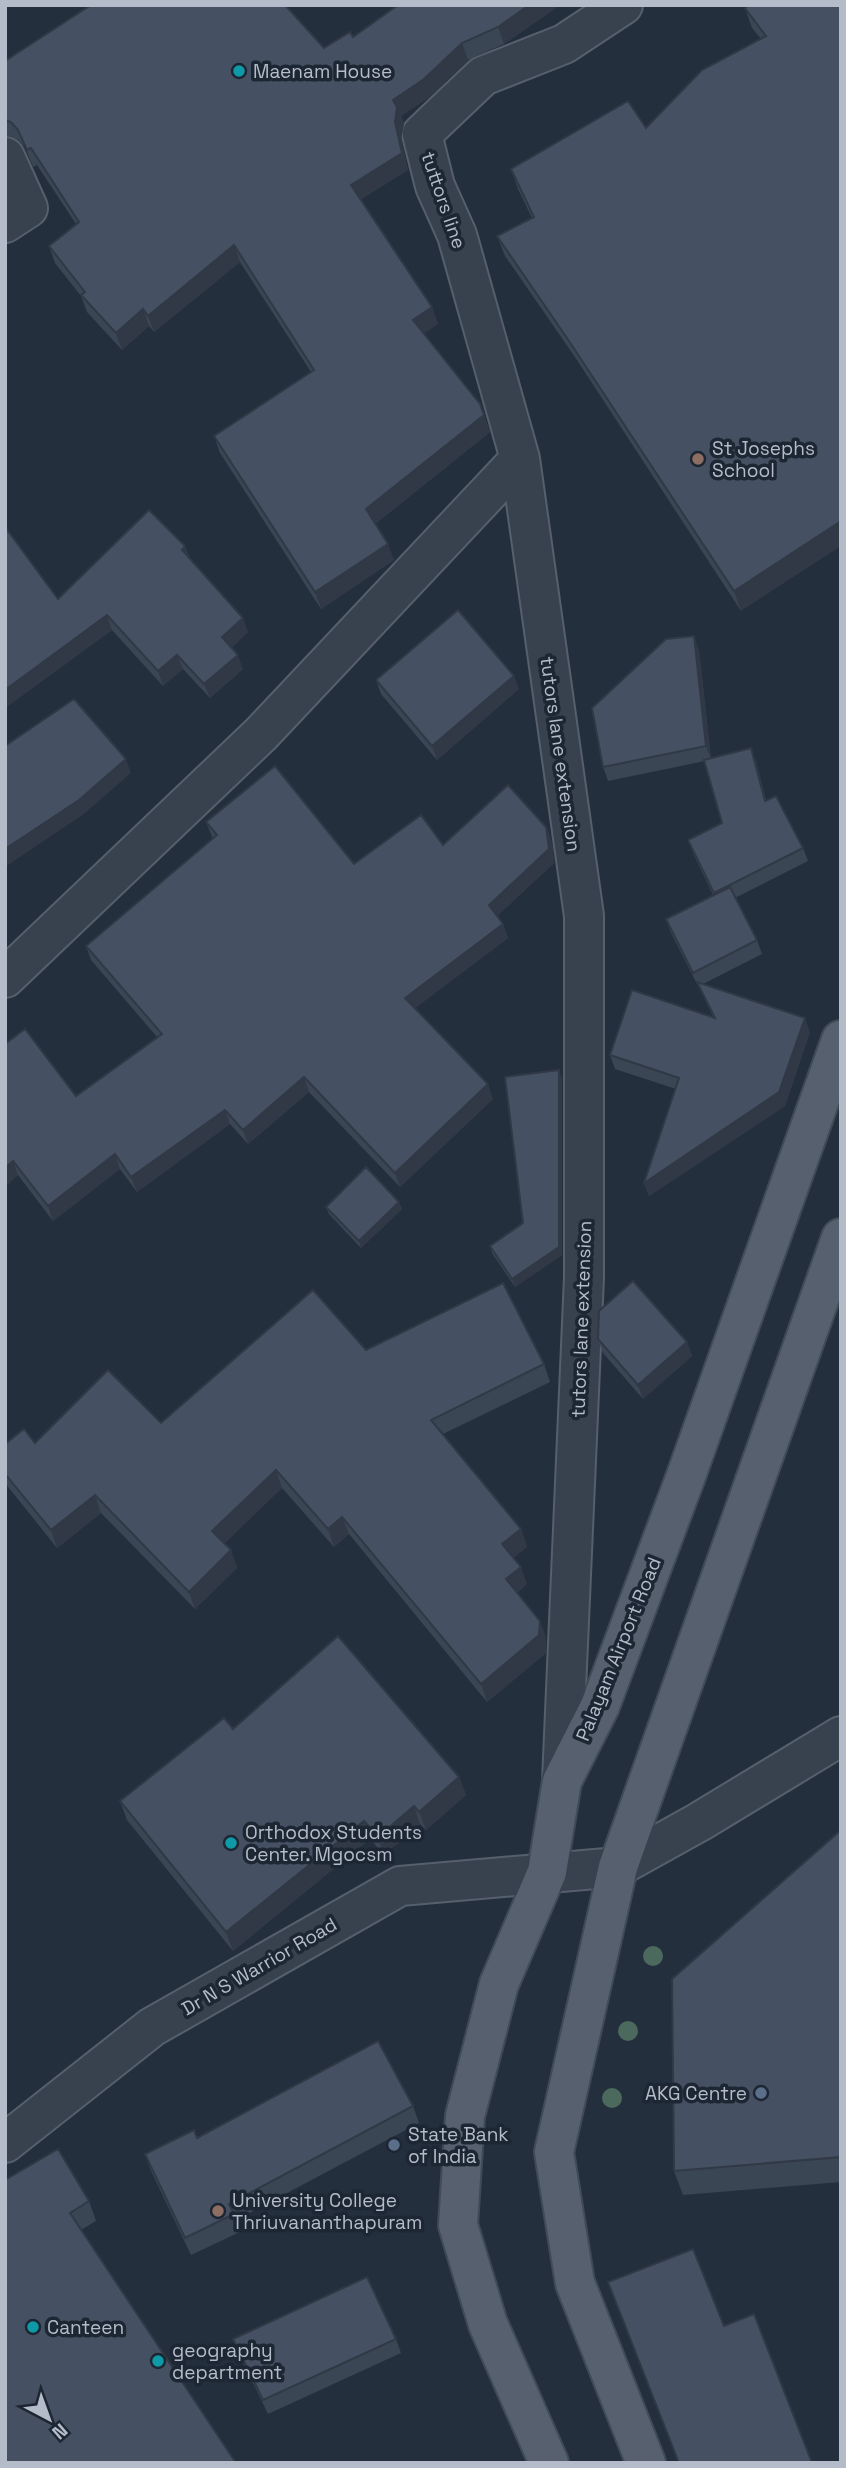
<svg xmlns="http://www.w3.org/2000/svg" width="846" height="2468" font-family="'Space Grotesk',sans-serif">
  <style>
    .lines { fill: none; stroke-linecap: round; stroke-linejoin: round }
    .minor-casing { stroke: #565f6c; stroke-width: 42 }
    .tertiary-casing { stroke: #565f6c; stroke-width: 42 }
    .primary-casing { stroke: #414a57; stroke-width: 42 }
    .minor { stroke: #38414e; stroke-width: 38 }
    .tertiary { stroke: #38414e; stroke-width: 38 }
    .primary { stroke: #56606e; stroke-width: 38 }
    .tree { fill: #4b6a5d }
    .wall { fill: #3b4654 }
    .shaded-wall { fill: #303945 }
    .building { fill: #455162; stroke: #303945; stroke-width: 2 }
    .culture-dot { fill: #0f9aa8; stroke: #1d2633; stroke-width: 2.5 }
    .education-dot { fill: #8d6e63; stroke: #1d2633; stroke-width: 2.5 }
    .service-dot { fill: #5c6f8a; stroke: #1d2633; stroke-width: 2.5 }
    .labels { text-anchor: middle; stroke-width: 7; stroke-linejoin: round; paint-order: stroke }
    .poi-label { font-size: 19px; fill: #b4bcc9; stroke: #1d2633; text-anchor: start }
    .street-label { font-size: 19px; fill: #b4bcc9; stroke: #1d2633 }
  </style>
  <rect width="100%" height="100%" fill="#242f3e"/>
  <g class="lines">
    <g class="minor-casing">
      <path id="minor" d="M 5,157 L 28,208 L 5,223
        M 5,978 L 261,734 L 520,459
        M 562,1781 L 584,1277 L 584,916 L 520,459 L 457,235 L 435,186 L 422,134 L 483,76 L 564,44 L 623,5"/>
    </g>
    <g class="tertiary-casing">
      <path id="tertiary" d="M 5,2143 L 152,2027 L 400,1886 L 618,1867 L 699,1822 L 841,1736"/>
    </g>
    <g class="primary-casing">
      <path id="primary" d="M 549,2463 L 488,2324 L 458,2225 L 465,2116 L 499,1984 L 547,1872 L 562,1781 L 600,1706 L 686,1476 L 841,1040
        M 646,2463 L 575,2283 L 554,2152 L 618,1867 L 841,1238"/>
    </g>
    <use href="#minor" class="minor"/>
    <use href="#tertiary" class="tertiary"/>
    <use href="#primary" class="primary"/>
  </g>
  <g class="tree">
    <circle cx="653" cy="1956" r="10"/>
    <circle cx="628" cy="2031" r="10"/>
    <circle cx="612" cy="2098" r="10"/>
  </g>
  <path class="wall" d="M 560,5 L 504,44 L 468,60 L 431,96 L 401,116 L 404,124 L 401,139 L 408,170 L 361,199 L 432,307 L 438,324 L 424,333 L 480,404 L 490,432 L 375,524 L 394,560 L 321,609 L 220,453 L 214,436 L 311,372 L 240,262 L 154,332 L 149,326 L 122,350 L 87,312 L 81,296 L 55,263 L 49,246 L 76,224 L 37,165 L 33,167 L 25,147 L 17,139 L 5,135 L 5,61 L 324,48 L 353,37 Z
    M 841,5 L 741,611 L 577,360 L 505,256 L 497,236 L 532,218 L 518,189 L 511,169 L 646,128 L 761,39 L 752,28 L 745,8 Z
    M 5,527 L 58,599 L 185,546 L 190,558 L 248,632 L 231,648 L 243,669 L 210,698 L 183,669 L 163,686 L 112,630 L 5,708 Z
    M 699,650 L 711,758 L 756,761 L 766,800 L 803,848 L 808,861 L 735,898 L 757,940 L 762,954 L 703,984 L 810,1032 L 785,1106 L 649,1196 L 644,1183 L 676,1089 L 615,1069 L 610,1055 L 713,1017 L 699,986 L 698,986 L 671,933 L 666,919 L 713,895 L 693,853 L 688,840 L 722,823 L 705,761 L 608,781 L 603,767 Z
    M 376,680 L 519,689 L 437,760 L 381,694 Z
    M 206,822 L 354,864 L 443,845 L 546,827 L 552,842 L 554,863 L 497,916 L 503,924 L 508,938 L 415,1008 L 493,1099 L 400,1187 L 309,1092 L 248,1144 L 230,1124 L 137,1192 L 120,1169 L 53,1221 L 18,1175 L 5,1187 L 5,1044 L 76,1096 L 157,1037 L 91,960 L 86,946 L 213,839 Z
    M 562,1078 L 562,1255 L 515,1287 L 492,1253 L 490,1246 L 523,1223 Z
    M 399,1202 L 402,1209 L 361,1248 L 329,1214 L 326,1207 Z
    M 598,1339 L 687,1342 L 692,1356 L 643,1399 L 603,1353 Z
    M 366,1350 L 544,1364 L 550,1382 L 443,1434 L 521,1529 L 527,1547 L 513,1558 L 527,1584 L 517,1593 L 540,1621 L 546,1638 L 546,1653 L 487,1702 L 349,1534 L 334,1547 L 282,1488 L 224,1543 L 231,1550 L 237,1568 L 195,1609 L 101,1513 L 57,1548 L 5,1483 L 5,1444 L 35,1443 L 161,1423 Z
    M 233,1729 L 459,1777 L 466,1795 L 426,1830 L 420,1824 L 384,1855 L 370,1839 L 233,1951 L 127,1820 L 120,1801 Z
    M 841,1830 L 841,2182 L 683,2195 L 674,2171 Z
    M 413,2106 L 419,2123 L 236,2220 L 240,2232 L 191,2255 L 151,2171 L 145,2154 L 197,2138 Z
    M 5,2180 L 89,2201 L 96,2221 L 81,2230 Z
    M 233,2339 L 396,2339 L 401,2353 L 268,2414 L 238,2352 Z"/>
  <path class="shaded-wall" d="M 529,5 L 560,5 L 504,44 L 498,27 Z
    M 462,43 L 468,60 L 431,96 L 401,116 L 404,124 L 401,139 L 408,170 L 357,202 L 351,185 L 395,122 L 393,100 Z
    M 234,245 L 240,262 L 154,332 L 148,316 Z
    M 432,307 L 438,324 L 419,337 L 413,320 Z
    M 143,309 L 149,326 L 122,350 L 116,333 Z
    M 480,404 L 490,432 L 372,526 L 366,509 Z
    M 841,521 L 841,546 L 741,611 L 734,591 Z
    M 388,544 L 394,560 L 321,609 L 315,592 Z
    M 185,546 L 191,561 L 182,550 Z
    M 107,615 L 112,630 L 5,708 L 5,690 Z
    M 243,618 L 248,632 L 227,651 L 222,637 Z
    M 694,636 L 699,650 L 711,760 L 706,746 Z
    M 177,655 L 183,669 L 163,686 L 158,671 Z
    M 238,655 L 243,669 L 210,698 L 204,684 Z
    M 514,676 L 519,689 L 437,760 L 432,746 Z
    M 751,748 L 756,761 L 770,814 L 765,801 Z
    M 126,759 L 131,773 L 84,814 L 5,867 L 5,849 Z
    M 546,827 L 552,842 L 554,863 L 494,919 L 489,905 Z
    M 503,924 L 508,938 L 410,1012 L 405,998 Z
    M 805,1018 L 810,1032 L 785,1106 L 649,1196 L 644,1183 Z
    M 559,1070 L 562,1078 L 562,1255 L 515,1287 L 512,1279 Z
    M 304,1077 L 309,1092 L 248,1144 L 243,1130 Z
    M 488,1084 L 493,1099 L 400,1187 L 395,1173 Z
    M 225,1110 L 230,1124 L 137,1192 L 131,1177 Z
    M 115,1154 L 120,1169 L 53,1221 L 48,1206 Z
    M 13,1161 L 18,1175 L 5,1187 L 5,1168 Z
    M 399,1202 L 402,1209 L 361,1248 L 359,1241 Z
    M 687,1342 L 692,1356 L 643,1399 L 638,1385 Z
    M 276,1470 L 282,1488 L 219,1549 L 212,1531 Z
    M 95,1495 L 101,1513 L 57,1548 L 51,1530 Z
    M 342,1517 L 349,1534 L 334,1547 L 328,1529 Z
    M 521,1529 L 527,1547 L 509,1562 L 502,1544 Z
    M 231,1550 L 237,1568 L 195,1609 L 189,1592 Z
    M 521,1567 L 527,1584 L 512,1597 L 506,1579 Z
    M 540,1621 L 546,1638 L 546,1653 L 487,1702 L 481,1684 Z
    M 459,1777 L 466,1795 L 426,1830 L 419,1812 Z
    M 414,1806 L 420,1824 L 384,1855 L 378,1837 Z
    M 364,1821 L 370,1839 L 233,1951 L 226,1932 Z"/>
  <path class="building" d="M 91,5 L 285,5 L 324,48 L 350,32 L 353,37 L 398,5 L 529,5 L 498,27 L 462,43 L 424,79 L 393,100 L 397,107 L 395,122 L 402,153 L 351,185 L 432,307 L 413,320 L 480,404 L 484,415 L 366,509 L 388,544 L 315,592 L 214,436 L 314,370 L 234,245 L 148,316 L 143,309 L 116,333 L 81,295 L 85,292 L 49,246 L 79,222 L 31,148 L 27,150 L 18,130 L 11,122 L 5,120 L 5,61 Z
    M 748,5 L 841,5 L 841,521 L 734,591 L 569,341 L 497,236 L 534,217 L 511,169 L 628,101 L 646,128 L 702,70 L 766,36 L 745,8 Z
    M 149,510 L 185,546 L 182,550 L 243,618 L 222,637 L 238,655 L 204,684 L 177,655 L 158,671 L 107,615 L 5,690 L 5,527 L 58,599 Z
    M 458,610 L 514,676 L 432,746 L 376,680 Z
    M 694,636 L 706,746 L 603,767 L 592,708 L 666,639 Z
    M 74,699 L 126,759 L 79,800 L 5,849 L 5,746 Z
    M 751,748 L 765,801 L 776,796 L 803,848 L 714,893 L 688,840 L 722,823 L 704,760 Z
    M 275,766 L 354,864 L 421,815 L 443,845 L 508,785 L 546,827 L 549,849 L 489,905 L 503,924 L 405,998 L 488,1084 L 395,1173 L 304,1077 L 243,1130 L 225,1110 L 131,1177 L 115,1154 L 48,1206 L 13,1161 L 5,1168 L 5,1044 L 25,1029 L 76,1096 L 162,1034 L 86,946 L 217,835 L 206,822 Z
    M 730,887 L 757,940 L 693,973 L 666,919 Z
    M 697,982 L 805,1018 L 779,1092 L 644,1183 L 679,1078 L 610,1055 L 632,990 L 715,1018 Z
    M 559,1070 L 559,1247 L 512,1279 L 490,1246 L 523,1223 L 505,1077 Z
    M 366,1167 L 399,1202 L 359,1241 L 326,1207 Z
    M 633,1281 L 687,1342 L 638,1385 L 598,1339 L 599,1311 Z
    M 503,1283 L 544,1364 L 431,1420 L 521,1529 L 502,1544 L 521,1567 L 506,1579 L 540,1621 L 539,1635 L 481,1684 L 342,1517 L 328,1529 L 276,1470 L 212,1531 L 231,1550 L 189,1592 L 95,1495 L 51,1530 L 5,1474 L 5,1444 L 24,1429 L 35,1443 L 108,1370 L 161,1423 L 313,1290 L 366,1350 Z
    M 338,1636 L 459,1777 L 419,1812 L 414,1806 L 378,1837 L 364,1821 L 226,1932 L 120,1801 L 224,1718 L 233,1729 Z
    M 841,1830 L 841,2157 L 674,2171 L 672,1979 Z
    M 378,2041 L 413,2106 L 229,2204 L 234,2214 L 185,2238 L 145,2154 L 194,2130 L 197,2138 Z
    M 58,2149 L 89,2201 L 70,2213 L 236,2463 L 5,2463 L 5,2180 Z
    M 693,2249 L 724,2326 L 754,2314 L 812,2463 L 679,2463 L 608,2282 Z
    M 367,2277 L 396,2339 L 263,2400 L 233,2339 Z"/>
  <g class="culture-dot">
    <circle cx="239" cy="71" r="7"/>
    <circle cx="231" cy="1843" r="7"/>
    <circle cx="33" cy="2327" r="7"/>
    <circle cx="158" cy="2361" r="7"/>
  </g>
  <g class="education-dot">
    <circle cx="698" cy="459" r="7"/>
    <circle cx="218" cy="2211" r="7"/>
  </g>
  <g class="service-dot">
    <circle cx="761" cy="2093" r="7"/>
    <circle cx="394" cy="2145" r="7"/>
  </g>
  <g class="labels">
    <g class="poi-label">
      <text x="253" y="78">Maenam House</text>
      <text x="712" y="455">St Josephs<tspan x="712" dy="22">School</tspan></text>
      <text x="245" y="1839">Orthodox Students<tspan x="245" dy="22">Center. Mgocsm</tspan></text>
      <text x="747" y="2100" text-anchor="end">AKG Centre</text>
      <text x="408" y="2141">State Bank<tspan x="408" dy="22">of India</tspan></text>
      <text x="232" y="2207">University College<tspan x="232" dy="22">Thriuvananthapuram</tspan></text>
      <text x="47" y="2334">Canteen</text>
      <text x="172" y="2357">geography<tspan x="172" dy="22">department</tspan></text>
    </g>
    <g class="street-label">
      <text transform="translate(444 200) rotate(71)" y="7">tuttors line</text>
      <text transform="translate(561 754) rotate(82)" y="7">tutors lane extension</text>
      <text transform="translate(581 1319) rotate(-88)" y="7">tutors lane extension</text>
      <text transform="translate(618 1649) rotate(-68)" y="7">Palayam Airport Road</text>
      <text transform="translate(259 1966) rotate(-30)" y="7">Dr N S Warrior Road</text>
    </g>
  </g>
  <rect width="846" height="2468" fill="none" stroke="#b4bcc9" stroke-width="14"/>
  <g transform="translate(49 2419) rotate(139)" stroke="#1d2633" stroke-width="5" paint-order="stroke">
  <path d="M0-5L12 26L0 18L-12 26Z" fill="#b4bcc9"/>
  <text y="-10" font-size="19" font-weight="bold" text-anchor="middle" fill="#b4bcc9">N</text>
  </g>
</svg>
